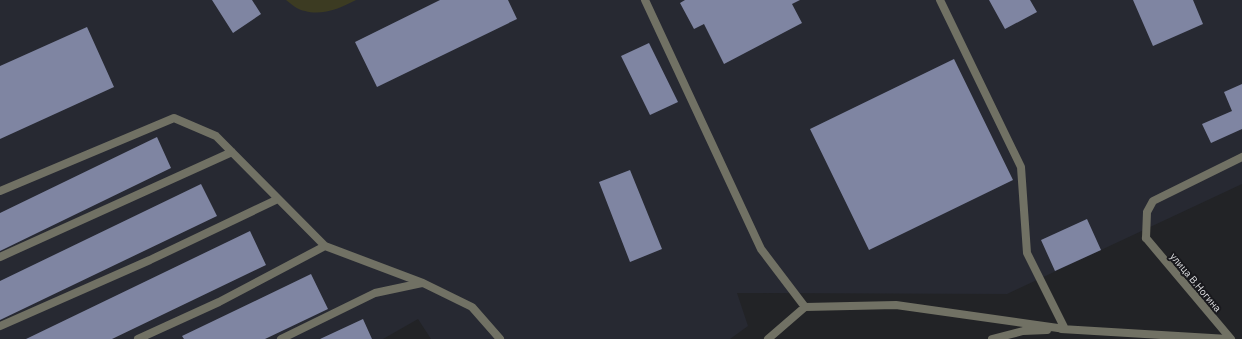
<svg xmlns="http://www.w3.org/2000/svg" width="1242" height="339" font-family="'IBM Plex Sans',sans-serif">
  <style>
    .built { fill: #272932 }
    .green { fill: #3c3b22 }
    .building { fill: #7f85a2 }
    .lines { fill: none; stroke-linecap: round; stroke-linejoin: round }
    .lane { stroke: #717164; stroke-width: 8 }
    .street { stroke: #717164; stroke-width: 8 }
    .labels { text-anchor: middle; stroke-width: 4; stroke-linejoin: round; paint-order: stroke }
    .street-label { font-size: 10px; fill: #dddee0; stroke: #19191d }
  </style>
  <rect width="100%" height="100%" fill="#222326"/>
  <path class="built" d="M 0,0 L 1242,0 L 1242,184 L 1007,294 L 737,293 L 748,326 L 730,339 L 431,339 L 418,319 L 383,339 L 0,339 Z"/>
  <path class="green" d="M 286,0 L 356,0 C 341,8 322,16 305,11 C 298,10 291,4 286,0 Z"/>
  <path class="building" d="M 212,0 L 252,0 L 261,14 L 233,33 Z
    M 440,0 L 508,0 L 517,19 L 377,87 L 355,42 Z
    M 685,0 L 800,0 L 792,4 L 802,23 L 724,64 L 704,24 L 694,29 L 680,3 Z
    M 989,0 L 1030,0 L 1037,12 L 1005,29 Z
    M 1133,0 L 1193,0 L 1203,24 L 1153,46 Z
    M 87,27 L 114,87 L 0,139 L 0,66 Z
    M 649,43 L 678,102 L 650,115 L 621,56 Z
    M 954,59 L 1013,180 L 869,250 L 810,129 Z
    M 1242,84 L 1242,129 L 1211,143 L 1202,124 L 1232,111 L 1224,92 Z
    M 157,137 L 171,168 L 0,251 L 0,213 Z
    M 630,170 L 662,249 L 630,262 L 599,182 Z
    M 201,184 L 217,216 L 0,320 L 0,281 Z
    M 1087,219 L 1101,250 L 1055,271 L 1041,240 Z
    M 250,231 L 266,265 L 112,339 L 26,339 Z
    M 311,274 L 328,309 L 265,339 L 184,339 L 182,336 Z
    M 363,319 L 372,339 L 320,339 Z"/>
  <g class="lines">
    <path class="lane" d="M 645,0 L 761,249 L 805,307
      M 940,0 L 1021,167 L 1027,253 L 1065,329
      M 0,191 L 174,118 L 216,136 L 325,246 L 423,283 L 472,307 L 500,339
      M 1146,238 L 1147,212 L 1153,201 L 1242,157
      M 0,257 L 232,152
      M 0,326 L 150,260 L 278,199
      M 1061,329 L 1228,339
      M 138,339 L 219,302 L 325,246
      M 281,339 L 375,293 L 422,283
      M 768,339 L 805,307 L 896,305 L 1065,329
      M 992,339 L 1023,331 L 1047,330"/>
    <path class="street" d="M 1146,238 L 1231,339"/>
  </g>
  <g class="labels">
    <g class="street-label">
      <text transform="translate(1196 282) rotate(50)" y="4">улица В.Ногина</text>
    </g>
  </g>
</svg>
